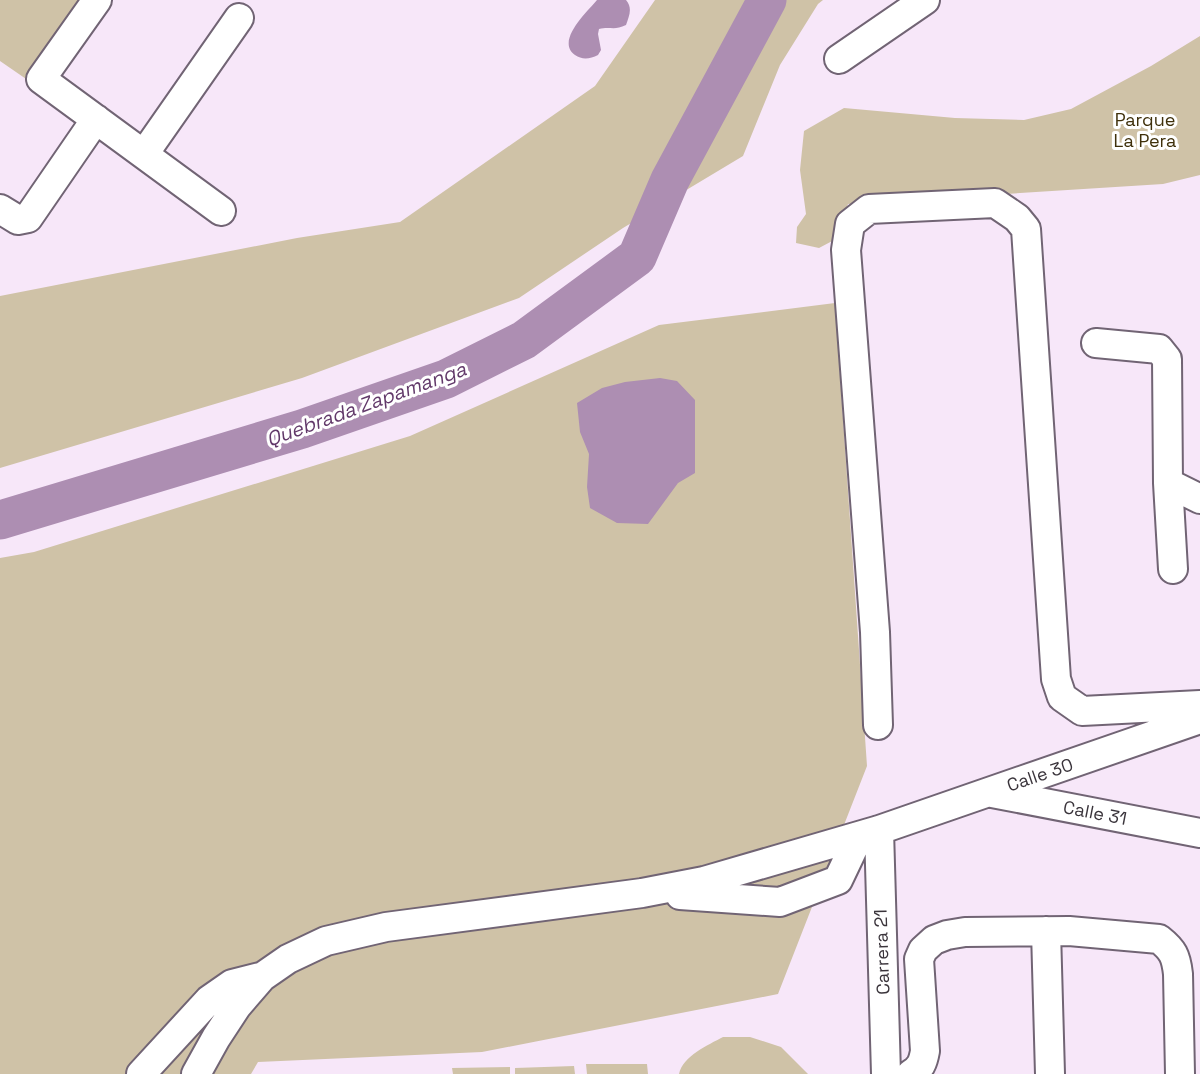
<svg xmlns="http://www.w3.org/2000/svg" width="1200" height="1074" font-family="'Space Grotesk',sans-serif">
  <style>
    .green { fill: #cfc2a7 }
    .water { fill: #ad8eb2 }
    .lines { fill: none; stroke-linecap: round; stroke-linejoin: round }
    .river { stroke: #ad8eb2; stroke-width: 39 }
    .minor-casing { stroke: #716474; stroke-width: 32 }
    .minor { stroke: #fff; stroke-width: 28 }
    .labels { text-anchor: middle; stroke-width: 6; stroke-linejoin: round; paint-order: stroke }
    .park-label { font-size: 18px; fill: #3f300b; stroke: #fff }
    .street-label { font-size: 18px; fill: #3a343b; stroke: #fff }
    .water-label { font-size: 20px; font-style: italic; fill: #62396a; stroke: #fff }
  </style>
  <rect width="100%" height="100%" fill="#f7e7f9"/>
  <path class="green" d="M 0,0 L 84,0 L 29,81 L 0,61 Z
    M 655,0 L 823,0 L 818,4 L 780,65 L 743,156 L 623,228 L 519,298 L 302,378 L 0,468 L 0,296 L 297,238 L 400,222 L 595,86 Z
    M 1200,36 L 1200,175 L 1163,184 L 848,204 L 836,239 L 819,248 L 796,243 L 797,227 L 806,214 L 800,170 L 804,131 L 844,108 L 955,118 L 1024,120 L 1071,109 L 1151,66 Z
    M 835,303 L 867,766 L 778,994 L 482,1052 L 258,1062 L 251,1074 L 0,1074 L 0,558 L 34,552 L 410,436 L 659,325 Z
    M 723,1037 L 750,1037 L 781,1047 L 808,1074 L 679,1074 C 683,1056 708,1045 723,1037 Z
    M 586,1064 L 647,1064 L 648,1074 L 587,1074 Z
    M 574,1066 L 575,1074 L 515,1074 L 515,1068 Z
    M 510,1067 L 510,1074 L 453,1074 L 452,1068 Z"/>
  <path class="water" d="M 597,0 L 626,0 C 633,8 629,16 626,25 C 614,31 610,26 599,29 L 598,34 L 601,50 L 598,55 C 590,59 582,60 575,55 C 555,41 588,11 597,0 Z
    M 660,378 L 677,381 L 695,400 L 695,473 L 678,483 L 648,524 L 617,523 L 590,508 L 587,487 L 589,454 L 580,432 L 577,403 L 602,388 L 625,382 Z"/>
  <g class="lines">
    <path class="river" d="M 0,520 L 302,429 L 446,379 L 524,340 L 637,257 L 670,180 L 767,0"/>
    <g class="minor-casing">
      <path id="minor" d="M 97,0 L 41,79 L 221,211
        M 839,59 L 925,0
        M 144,154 L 239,18
        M 0,209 L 18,220 L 28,218 L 96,119
        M 1096,343 L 1159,349 L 1167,359 L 1168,483 L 1200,499
        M 1168,483 L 1173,569
        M 878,725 L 875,632 L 846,250 L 850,224 L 869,209 L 995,203 L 1017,218 L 1026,229 L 1056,679 L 1062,697 L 1082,711 L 1200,705
        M 992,793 L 1200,833
        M 879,830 L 886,1074
        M 680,895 L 780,902 L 838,880 L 859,836
        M 1046,931 L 1050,1074
        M 141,1074 L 209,1000 L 232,984 L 260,977
        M 196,1074 L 216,1038 L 237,1006 L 262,977 L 288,959 L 326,941 L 386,927 L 642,893 L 704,881 L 879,830 L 1200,719
        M 911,1074 C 921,1068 923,1062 925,1051 L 919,959 L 923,950 L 934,940 L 947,935 L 965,932 L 1069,931 L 1159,939 C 1173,950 1176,956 1178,974 L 1180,1074"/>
    </g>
    <use href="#minor" class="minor"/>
  </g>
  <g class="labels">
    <g class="park-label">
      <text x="1145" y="126">Parque<tspan x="1145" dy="21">La Pera</tspan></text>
    </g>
    <g class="street-label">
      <text transform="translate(1040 775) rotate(-19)" y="6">Calle 30</text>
      <text transform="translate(1095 813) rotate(11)" y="6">Calle 31</text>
      <text transform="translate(882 952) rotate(-92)" y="6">Carrera 21</text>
    </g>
    <g class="water-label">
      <text transform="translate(366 404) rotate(-20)" y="7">Quebrada Zapamanga</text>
    </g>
  </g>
</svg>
